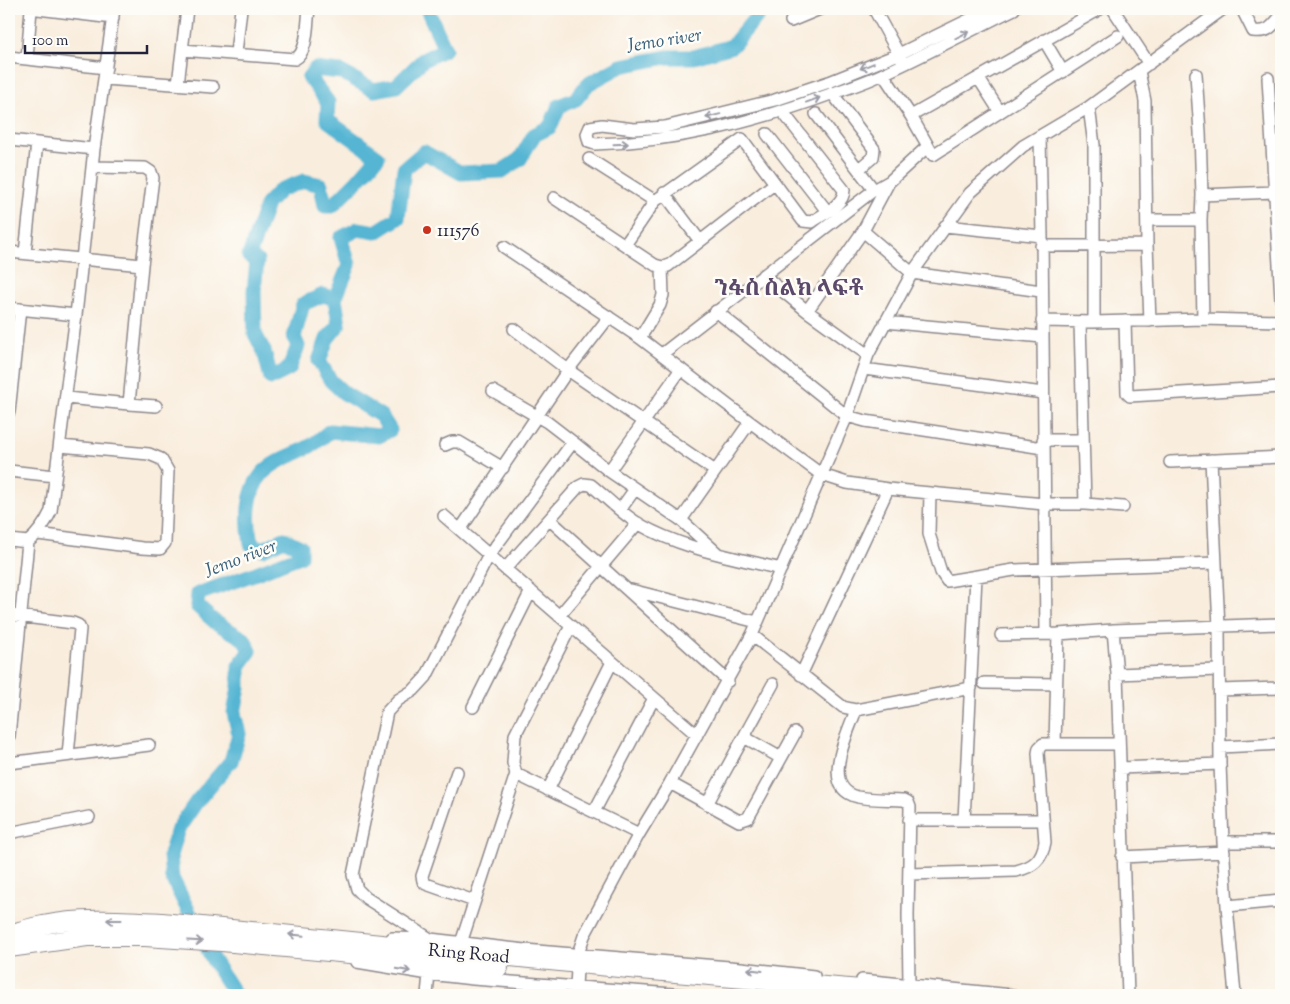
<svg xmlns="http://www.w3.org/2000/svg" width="1290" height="1004" font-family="'Sorts Mill Goudy','Noto Serif Ethiopic',serif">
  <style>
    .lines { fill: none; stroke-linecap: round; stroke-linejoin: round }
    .river { stroke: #54b5d3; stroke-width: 15 }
    .minor-casing { stroke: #8e888c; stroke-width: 14 }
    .highway-casing { stroke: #8e888c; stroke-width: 20 }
    .minor { stroke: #fff; stroke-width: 11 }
    .highway { stroke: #fff; stroke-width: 18 }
    .oneway { stroke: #9c9ca7 }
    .poi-dot { fill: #c8321e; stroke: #fdfcf7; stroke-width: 2 }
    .labels { text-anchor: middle; stroke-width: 5; stroke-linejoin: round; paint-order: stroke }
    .poi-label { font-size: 18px; fill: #22223b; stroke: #fdfcf7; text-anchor: start }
    .street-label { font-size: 18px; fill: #22223b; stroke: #fdfcf7 }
    .water-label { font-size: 19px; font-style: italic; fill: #365d78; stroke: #fdfcf7 }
    .district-label { font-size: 22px; font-weight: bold; fill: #5b496b; stroke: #fdfcf7 }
  </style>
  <rect width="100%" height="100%" fill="#fdfcf7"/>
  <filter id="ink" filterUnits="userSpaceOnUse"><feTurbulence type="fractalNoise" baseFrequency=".02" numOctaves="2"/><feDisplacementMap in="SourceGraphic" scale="10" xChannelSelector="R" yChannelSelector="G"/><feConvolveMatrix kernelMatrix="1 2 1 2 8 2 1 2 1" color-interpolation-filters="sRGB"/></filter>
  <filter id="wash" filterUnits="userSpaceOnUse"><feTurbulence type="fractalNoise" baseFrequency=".0096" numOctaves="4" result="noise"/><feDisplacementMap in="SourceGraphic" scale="20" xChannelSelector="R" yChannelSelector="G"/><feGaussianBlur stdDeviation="1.12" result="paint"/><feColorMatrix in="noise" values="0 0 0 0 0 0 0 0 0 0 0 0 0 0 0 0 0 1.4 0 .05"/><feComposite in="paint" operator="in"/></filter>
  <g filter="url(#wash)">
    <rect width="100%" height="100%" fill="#f9eddd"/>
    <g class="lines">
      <path class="river" d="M 335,299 L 323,295 L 303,304 L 294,337 L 298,346 L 289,369 L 271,378 L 264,351 L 255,334 L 254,291 L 257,261 L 249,256 L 267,204 L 280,190 L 304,181 L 321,185 L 325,206 L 332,206 L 358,180 L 378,157 L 327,120 L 328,102 L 309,77 L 315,69 L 341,72 L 374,90 L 396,86 L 423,60 L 445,49 L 427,9
        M 235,995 L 213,960 L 172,878 L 170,855 L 178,829 L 197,801 L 231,761 L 239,734 L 234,713 L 239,687 L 239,666 L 250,651 L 244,639 L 215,622 L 197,606 L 198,594 L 251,575 L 300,556 L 300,547 L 284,539 L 263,549 L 251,544 C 247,522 246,492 262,474 C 275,459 296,455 312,445 C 318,441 324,436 330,431 L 379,436 L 390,430 L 381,416 L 344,393 L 331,381 L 319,361 L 327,339 L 339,324 L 335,299 L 349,265 L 341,238 L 358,229 L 376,232 L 398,218 L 404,169 L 424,152 L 461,173 L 502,171 L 520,159 L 534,135 L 550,127 L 559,106 L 576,99 L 588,84 L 621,66 L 667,57 L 694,57 L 732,46 L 763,9"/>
    </g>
  </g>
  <g filter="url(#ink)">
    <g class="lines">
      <g class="minor-casing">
        <path id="minor" d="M 38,9 L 113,18
          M 874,9 L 902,60
          M 991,9 L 899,54 L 829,82 L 775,100 L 665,127 L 634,129 L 602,125 L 590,127 L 587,134 L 589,142 L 595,144 C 676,142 751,123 828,95 C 847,88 867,82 885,73 C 929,53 971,30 1014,9
          M 1113,9 L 1149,64
          M 1242,9 L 1253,31 C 1269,33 1271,27 1281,16
          M 791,21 L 820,9
          M 1044,40 L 1063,72
          M 182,50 L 295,59 C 308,53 307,23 309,9
          M 236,53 L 241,9
          M 9,57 L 106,68
          M 27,59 L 31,9
          M 1139,71 L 1145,101 L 1147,245 L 1150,321
          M 883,74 L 911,116
          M 1196,74 L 1200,132 L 1202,195 L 1201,220 L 1203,319
          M 1268,78 L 1281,299
          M 105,79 L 213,87
          M 979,79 L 1000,112
          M 178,84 L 187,9
          M 832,93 L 874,149 L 873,157 L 859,169
          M 1089,107 L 1094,145 L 1094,322
          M 816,114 L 874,190
          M 767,134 L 827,211
          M 1040,136 L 1042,236
          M 9,140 L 94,149
          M 928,146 L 911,116 L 1100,9
          M 589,159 L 655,201
          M 664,193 L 700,241
          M 1202,195 L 1274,192
          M 554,198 L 655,265 L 662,267 L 668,266 L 774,184
          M 1147,220 L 1201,220
          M 945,226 L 1042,236 L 1046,634
          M 863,231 L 889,182
          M 625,245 L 655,201 L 742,139 L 803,221 L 812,222 C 823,214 844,205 844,190 L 782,111
          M 1041,246 L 1147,245
          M 504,247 L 640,338 L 750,422 L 822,475 L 847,483 L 888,489 L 1044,504 L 1085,504 L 1123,507
          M 9,252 L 142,265
          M 25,253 L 37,143
          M 763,275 L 807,311 L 868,355
          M 9,308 L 76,315
          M 716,311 L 847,416 L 865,421 L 1043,448
          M 807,311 L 863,231 L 912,273 L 1041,291
          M 1042,321 L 1094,322 L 1203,319 L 1281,321
          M 1125,321 L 1127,393 L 1130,396 L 1281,387
          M 885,322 L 1042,337
          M 1080,322 L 1085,504
          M 514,329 L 568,370 L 715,471
          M 640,338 L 660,305 L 663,295 L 662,267
          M 662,354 L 874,190 L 890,181 L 928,146 L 933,155 L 1118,36
          M 864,369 L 1043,393
          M 493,391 L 547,422 L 573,442
          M 66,398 L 129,404 L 142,265 L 153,178 L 151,172 L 145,168 L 92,167
          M 129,404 L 156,406
          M 9,412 L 20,309
          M 1043,440 L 1083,440
          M 445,445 L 452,442 L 459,442 L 503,468
          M 1211,460 L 1219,627 L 1220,764 L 1223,842 L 1227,906 L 1235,995
          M 1170,462 L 1281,457
          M 9,471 L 55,476
          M 609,471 L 681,369
          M 930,493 L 929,534 L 941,572 L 947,581 L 1014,570 L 1216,563
          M 620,510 L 635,489
          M 444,516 L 697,735
          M 550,520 L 728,681
          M 681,520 L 750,422
          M 460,530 L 568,370 L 609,317
          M 38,534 L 142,548 L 160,549 L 165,543 L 168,471 L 161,459 L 149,454 L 60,446
          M 9,540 L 28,542 C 39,533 45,524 51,511 L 76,315 L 94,149 L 114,9
          M 505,569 L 578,487 L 584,484 L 591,485 C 607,498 622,514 639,524 C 682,549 733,557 781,569
          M 631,590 L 757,622
          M 9,615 L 73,623 L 78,625 L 80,629 L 68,755
          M 559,616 L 638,523
          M 1113,630 L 1117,674 L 1128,995
          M 752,635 L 843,707 L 856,710 L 971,688
          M 1001,635 L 1058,634 L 1113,630 L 1281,624
          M 1117,674 L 1218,670
          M 801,675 L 888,489
          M 984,683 L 1056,684
          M 1220,690 L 1281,688
          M 473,707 L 531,591
          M 856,710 C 848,733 819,788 858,797 C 873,800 889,799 904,800 L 908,802 L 910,807 L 908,915 L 909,984
          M 9,736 L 28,542
          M 744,737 L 781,758
          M 1055,743 L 1058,634
          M 1220,747 L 1281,744
          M 9,763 L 149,745
          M 1120,768 L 1220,764
          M 457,772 L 422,876 L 423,881 L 426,884 L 474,901
          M 516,774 L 639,834
          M 670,783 L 739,821 L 748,818 L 795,733
          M 548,790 L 612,662
          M 707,804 L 773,684
          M 594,812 L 654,698
          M 909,820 L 1042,820
          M 964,820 L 976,577
          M 9,833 L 89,817
          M 1223,842 L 1281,842
          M 1122,857 L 1224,852
          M 909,874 L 1016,871 C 1033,867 1042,860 1045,842 L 1038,753 L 1039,748 L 1043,744 L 1118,744
          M 1227,906 L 1281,901
          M 392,938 L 430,939 L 525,950 L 741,968 L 814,976
          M 430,939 L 366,898 L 357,889 L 353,875 L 387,712 L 398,700 L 414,690 L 426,677 L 489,555 L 573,442 L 609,471 L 681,520 L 717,553
          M 461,943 L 516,774 L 513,763 L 515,735 L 571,626
          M 357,962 L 429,974 L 473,979 L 686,995
          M 862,980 L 1012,995
          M 576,986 L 578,954 L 584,936 L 639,834 L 670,783 L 752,635 L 847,416 L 868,355 L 912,273 L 970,193 L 1023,146 L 1089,107 L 1223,9
          M 427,995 L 429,974"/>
      </g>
      <g class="highway-casing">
        <path id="highway" d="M 9,934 C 20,931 31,927 43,925 C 81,917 123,920 162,922 L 629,969 L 931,995
          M 9,948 L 87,937 L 145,937 L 222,942 L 499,968"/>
      </g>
      <use href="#minor" class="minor"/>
      <use href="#highway" class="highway"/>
    </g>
    <defs><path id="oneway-shaft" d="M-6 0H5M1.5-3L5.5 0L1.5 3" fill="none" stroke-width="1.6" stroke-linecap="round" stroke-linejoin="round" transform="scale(1.25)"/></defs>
    <g class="oneway">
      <use href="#oneway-shaft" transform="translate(962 35) rotate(-27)"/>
      <use href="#oneway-shaft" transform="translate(867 66) rotate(158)"/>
      <use href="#oneway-shaft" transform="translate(813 100) rotate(-20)"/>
      <use href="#oneway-shaft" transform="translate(713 116) rotate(167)"/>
      <use href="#oneway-shaft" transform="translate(621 144) rotate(-2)"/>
      <use href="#oneway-shaft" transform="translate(114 920) rotate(180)"/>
      <use href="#oneway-shaft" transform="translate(296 935) rotate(-174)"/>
      <use href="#oneway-shaft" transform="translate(195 941) rotate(3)"/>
      <use href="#oneway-shaft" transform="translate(403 970) rotate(9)"/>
      <use href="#oneway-shaft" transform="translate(755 970) rotate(-173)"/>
    </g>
  </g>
  <circle class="poi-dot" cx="427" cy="230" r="5"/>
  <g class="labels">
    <g class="poi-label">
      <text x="437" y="236">111576</text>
    </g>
    <g class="street-label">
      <text transform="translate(469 953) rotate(5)" y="6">Ring Road</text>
    </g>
    <g class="water-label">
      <text transform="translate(664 39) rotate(-9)" y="7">Jemo river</text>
      <text transform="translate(240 557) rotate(-21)" y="7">Jemo river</text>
    </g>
    <g class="district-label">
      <text x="789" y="295">ንፋስ ስልክ ላፍቶ</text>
    </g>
  </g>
  <rect width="1290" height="1004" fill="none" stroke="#fdfcf7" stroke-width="30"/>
  <path d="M25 45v8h122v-8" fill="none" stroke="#22223b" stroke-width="2.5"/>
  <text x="32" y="45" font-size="15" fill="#22223b" stroke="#fdfcf7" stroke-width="4" paint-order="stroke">100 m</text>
</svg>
